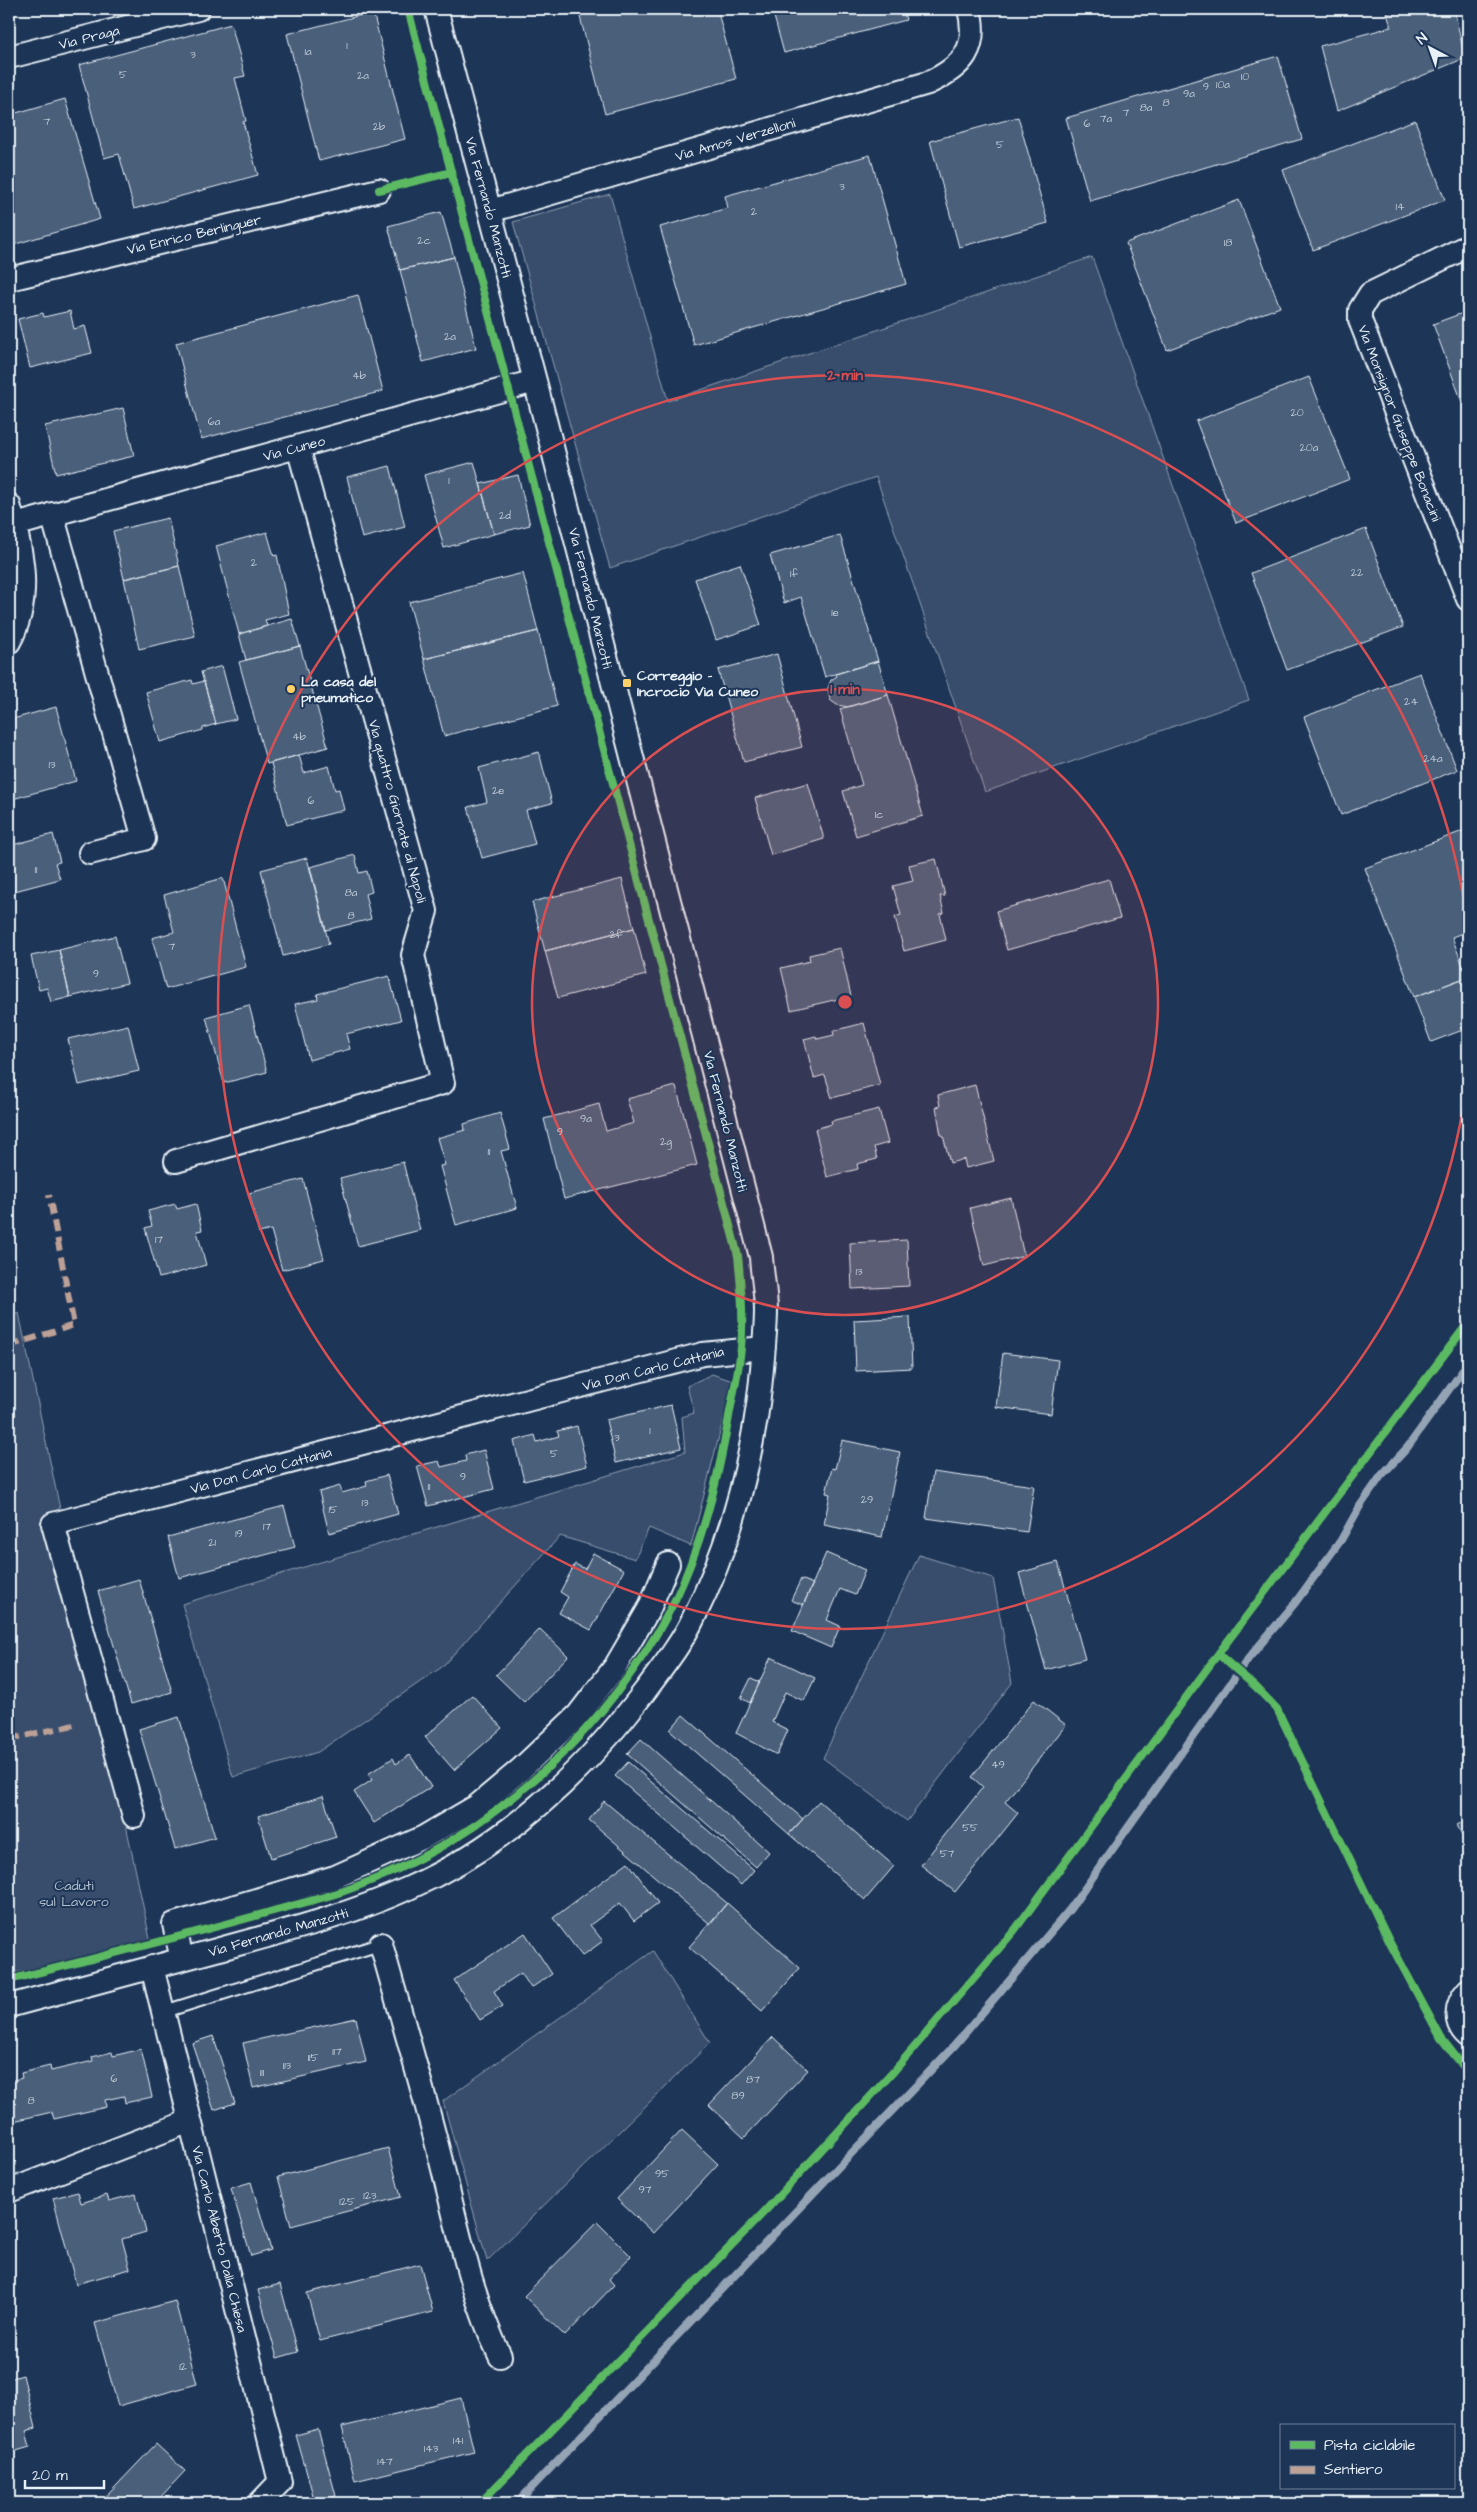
<svg xmlns="http://www.w3.org/2000/svg" width="1477" height="2512" font-family="'Architects Daughter',sans-serif">
  <style>
    .green { fill: #374d6c; stroke: #909fb2 }
    .lines { fill: none; stroke-linecap: round; stroke-linejoin: round }
    .stream { stroke: #95a4b5; stroke-width: 8 }
    .building { fill: #495e7a; stroke: #e8f1f8 }
    .lane-casing { stroke: #e8f1f8; stroke-width: 15 }
    .street-casing { stroke: #e8f1f8; stroke-width: 26 }
    .lane { stroke: #1d3557; stroke-width: 11 }
    .street { stroke: #1d3557; stroke-width: 22 }
    .quiet { stroke: #bda197; stroke-width: 6; stroke-dasharray: 12 6; stroke-linecap: butt }
    .cycleway-casing { stroke: #1d3557; stroke-width: 11 }
    .cycleway { stroke: #5cba63; stroke-width: 8 }
    .ring { fill: none; stroke: #da5052; stroke-width: 2.5 }
    .poi-dot { fill: #ffd166; stroke: #1d3557; stroke-width: 2 }
    .labels { text-anchor: middle; stroke-width: 4; stroke-linejoin: round; paint-order: stroke }
    .number-label { font-size: 11px; fill: #c0ccd8 }
    .street-label { font-size: 14px; fill: #e8f1f8; stroke: #1d3557 }
    .poi-label { font-size: 14px; font-weight: bold; fill: #e8f1f8; stroke: #1d3557; text-anchor: start }
    .park-label { font-size: 14px; fill: #b3c0ce; stroke: #1d3557 }
    .centre { fill: #da5052; stroke: #1d3557; stroke-width: 2.5 }
    .ring-label { font-size: 15px; text-anchor: middle; font-weight: bold; fill: #da5052; stroke: #1d3557; stroke-width: 4; stroke-linejoin: round; paint-order: stroke }
  </style>
  <rect width="100%" height="100%" fill="#1d3557"/>
  <filter id="ink" filterUnits="userSpaceOnUse"><feTurbulence type="fractalNoise" baseFrequency=".02" numOctaves="2"/><feDisplacementMap in="SourceGraphic" scale="10" xChannelSelector="R" yChannelSelector="G"/><feConvolveMatrix kernelMatrix="1 2 1 2 8 2 1 2 1" color-interpolation-filters="sRGB"/></filter>
  <g filter="url(#ink)">
    <path class="green" d="M 610,194 L 668,401 L 1092,257 L 1249,700 L 985,792 L 876,477 L 610,568 L 513,222 Z
      M 19,1313 L 151,1944 L 9,1974 L 9,1316 Z
      M 712,1374 L 733,1381 L 691,1546 L 649,1528 L 635,1559 L 560,1536 L 442,1667 L 318,1752 L 233,1777 L 182,1604 L 685,1452 L 682,1417 L 694,1413 L 687,1386 Z
      M 919,1555 L 993,1578 L 1012,1683 L 907,1821 L 823,1758 Z
      M 653,1951 L 710,2043 L 487,2261 L 443,2101 Z"/>
    <g class="lines">
      <path class="stream" d="M 517,2503 L 955,2045 L 1070,1909 L 1248,1659 L 1295,1603 L 1341,1540 L 1360,1506 L 1381,1476 L 1407,1448 L 1468,1363"/>
    </g>
    <path class="building" d="M 578,9 L 717,9 L 736,79 L 605,114 Z
      M 772,9 L 903,9 L 906,20 L 784,53 Z
      M 1402,9 L 1454,9 L 1465,58 L 1337,111 L 1320,46 L 1391,27 L 1387,13 Z
      M 373,12 L 405,139 L 319,161 L 287,34 Z
      M 231,24 L 245,76 L 235,78 L 246,121 L 243,122 L 258,175 L 134,209 L 119,154 L 104,158 L 79,65 Z
      M 1278,56 L 1302,139 L 1090,201 L 1066,118 Z
      M 65,99 L 100,219 L 9,246 L 9,115 Z
      M 1018,117 L 1048,223 L 959,247 L 930,141 Z
      M 1415,120 L 1445,200 L 1313,250 L 1283,170 Z
      M 870,155 L 906,284 L 694,345 L 660,227 L 728,208 L 725,196 Z
      M 1239,200 L 1280,307 L 1167,350 L 1126,243 Z
      M 441,212 L 454,257 L 400,270 L 388,226 Z
      M 454,257 L 476,348 L 423,362 L 400,270 Z
      M 358,295 L 383,391 L 201,439 L 176,343 Z
      M 70,311 L 74,329 L 85,326 L 92,353 L 30,368 L 18,319 L 43,313 L 44,317 Z
      M 1468,311 L 1468,418 L 1433,324 Z
      M 1309,377 L 1350,479 L 1236,523 L 1196,421 Z
      M 123,408 L 134,456 L 56,474 L 45,426 Z
      M 474,462 L 494,534 L 444,548 L 424,475 Z
      M 390,466 L 405,527 L 362,538 L 347,477 Z
      M 518,475 L 530,525 L 494,534 L 480,484 Z
      M 168,518 L 179,566 L 124,579 L 113,531 Z
      M 1366,529 L 1403,627 L 1287,670 L 1251,573 Z
      M 267,532 L 274,556 L 277,555 L 289,614 L 265,620 L 267,626 L 239,634 L 216,546 Z
      M 840,535 L 878,661 L 825,677 L 801,597 L 784,603 L 770,555 Z
      M 740,564 L 761,625 L 716,640 L 695,579 Z
      M 179,566 L 195,636 L 139,649 L 124,579 Z
      M 523,573 L 538,631 L 424,659 L 409,602 Z
      M 292,619 L 300,646 L 246,660 L 239,634 Z
      M 538,631 L 557,706 L 444,736 L 424,659 Z
      M 300,646 L 328,747 L 267,764 L 239,662 Z
      M 777,654 L 802,747 L 744,762 L 718,670 Z
      M 878,661 L 888,695 L 848,707 L 837,705 L 830,700 L 828,688 L 831,680 L 837,676 L 836,674 Z
      M 222,666 L 236,719 L 216,724 L 201,672 Z
      M 1420,673 L 1457,770 L 1341,815 L 1304,717 Z
      M 192,680 L 193,684 L 204,681 L 216,724 L 203,728 L 203,730 L 160,742 L 146,692 Z
      M 888,695 L 923,816 L 856,836 L 843,791 L 862,785 L 840,709 Z
      M 56,707 L 76,781 L 9,800 L 9,720 Z
      M 539,752 L 552,803 L 526,810 L 535,844 L 482,858 L 468,807 L 487,802 L 479,768 Z
      M 299,755 L 304,773 L 329,766 L 335,790 L 339,789 L 344,810 L 287,825 L 271,763 Z
      M 808,783 L 824,839 L 771,855 L 755,798 Z
      M 1468,829 L 1468,931 L 1452,937 L 1467,977 L 1414,997 L 1365,868 Z
      M 53,834 L 60,862 L 55,863 L 60,879 L 11,892 L 9,883 L 9,846 Z
      M 355,855 L 359,873 L 367,871 L 372,892 L 365,894 L 371,919 L 326,930 L 310,867 Z
      M 307,858 L 329,944 L 283,956 L 261,870 Z
      M 936,859 L 945,896 L 940,896 L 944,913 L 940,914 L 946,940 L 904,951 L 895,917 L 901,915 L 893,886 L 913,881 L 909,865 Z
      M 223,878 L 246,967 L 166,989 L 152,938 L 174,932 L 164,895 Z
      M 622,879 L 634,928 L 545,951 L 532,902 Z
      M 1109,879 L 1120,918 L 1007,950 L 996,911 Z
      M 634,928 L 646,975 L 558,998 L 545,951 Z
      M 115,936 L 127,983 L 70,997 L 59,950 Z
      M 840,948 L 851,996 L 791,1010 L 781,968 L 810,961 L 809,955 Z
      M 59,950 L 70,997 L 51,1002 L 47,988 L 39,990 L 31,956 Z
      M 389,976 L 401,1020 L 346,1034 L 350,1049 L 309,1060 L 295,1004 L 318,999 L 317,994 Z
      M 1467,977 L 1468,1028 L 1431,1042 L 1414,997 Z
      M 249,1005 L 267,1072 L 224,1083 L 206,1017 Z
      M 864,1023 L 880,1085 L 832,1098 L 825,1075 L 814,1078 L 804,1039 L 816,1036 L 817,1039 L 834,1035 L 833,1031 Z
      M 128,1025 L 139,1071 L 79,1085 L 68,1039 Z
      M 975,1085 L 994,1161 L 966,1168 L 964,1159 L 950,1163 L 943,1135 L 941,1135 L 936,1107 L 940,1106 L 938,1095 Z
      M 676,1086 L 697,1165 L 564,1199 L 544,1119 L 599,1104 L 606,1131 L 634,1123 L 627,1099 Z
      M 879,1109 L 888,1143 L 874,1147 L 877,1159 L 857,1164 L 858,1169 L 827,1177 L 815,1129 L 832,1124 L 831,1121 Z
      M 500,1113 L 510,1149 L 501,1151 L 517,1208 L 456,1225 L 440,1166 L 445,1165 L 437,1138 L 465,1130 L 464,1124 Z
      M 403,1162 L 420,1230 L 358,1246 L 340,1178 Z
      M 303,1179 L 324,1259 L 282,1270 L 271,1230 L 259,1233 L 249,1193 Z
      M 1011,1198 L 1024,1256 L 984,1266 L 970,1208 Z
      M 175,1204 L 177,1209 L 196,1204 L 202,1230 L 197,1231 L 206,1265 L 159,1278 L 145,1228 L 152,1226 L 148,1211 Z
      M 907,1240 L 909,1286 L 852,1289 L 850,1243 Z
      M 910,1317 L 912,1368 L 856,1371 L 854,1320 Z
      M 1003,1353 L 1058,1360 L 1051,1414 L 996,1407 Z
      M 671,1405 L 681,1448 L 616,1463 L 606,1420 Z
      M 577,1426 L 587,1466 L 524,1481 L 514,1441 L 535,1435 L 537,1442 L 559,1436 L 557,1431 Z
      M 842,1440 L 900,1452 L 882,1537 L 824,1525 L 830,1494 L 826,1493 L 832,1468 L 835,1469 Z
      M 484,1450 L 494,1489 L 428,1506 L 417,1466 L 439,1461 L 441,1467 L 466,1461 L 465,1455 Z
      M 933,1472 L 1034,1486 L 1027,1532 L 926,1518 Z
      M 387,1475 L 398,1514 L 329,1533 L 319,1492 L 340,1486 L 342,1493 L 367,1486 L 366,1481 Z
      M 284,1506 L 295,1547 L 179,1578 L 168,1537 Z
      M 593,1553 L 624,1570 L 591,1630 L 559,1613 L 568,1597 L 560,1592 L 575,1564 L 585,1569 Z
      M 826,1553 L 865,1570 L 855,1595 L 840,1589 L 827,1620 L 840,1626 L 831,1648 L 792,1631 Z
      M 1058,1562 L 1085,1659 L 1046,1670 L 1019,1573 Z
      M 139,1579 L 172,1692 L 131,1704 L 98,1591 Z
      M 801,1579 L 813,1584 L 803,1605 L 791,1600 Z
      M 540,1629 L 568,1656 L 524,1702 L 496,1675 Z
      M 771,1657 L 815,1678 L 804,1701 L 785,1692 L 772,1722 L 788,1730 L 777,1755 L 736,1733 Z
      M 751,1678 L 760,1682 L 750,1703 L 741,1698 Z
      M 472,1695 L 502,1728 L 454,1770 L 425,1737 Z
      M 1034,1700 L 1066,1725 L 1005,1802 L 1018,1813 L 955,1892 L 921,1865 L 983,1787 L 972,1777 Z
      M 683,1715 L 803,1819 L 789,1834 L 670,1730 Z
      M 179,1717 L 215,1837 L 175,1849 L 139,1729 Z
      M 641,1739 L 769,1852 L 756,1867 L 627,1754 Z
      M 410,1755 L 431,1787 L 374,1823 L 354,1792 L 372,1780 L 368,1774 L 393,1758 L 396,1764 Z
      M 628,1762 L 754,1870 L 741,1885 L 615,1776 Z
      M 323,1796 L 336,1837 L 271,1858 L 258,1816 Z
      M 604,1801 L 727,1903 L 710,1924 L 589,1820 Z
      M 819,1801 L 894,1866 L 865,1900 L 789,1834 Z
      M 1468,1819 L 1468,1847 L 1457,1825 Z
      M 628,1862 L 658,1903 L 634,1921 L 620,1903 L 590,1925 L 603,1941 L 582,1956 L 553,1918 Z
      M 727,1903 L 800,1968 L 762,2011 L 689,1947 Z
      M 525,1933 L 552,1974 L 531,1988 L 521,1973 L 494,1991 L 503,2006 L 480,2020 L 454,1980 Z
      M 356,2018 L 366,2062 L 253,2088 L 243,2043 Z
      M 213,2036 L 235,2103 L 214,2110 L 192,2043 Z
      M 773,2037 L 808,2070 L 744,2138 L 709,2105 Z
      M 141,2049 L 152,2097 L 125,2103 L 124,2096 L 105,2100 L 106,2107 L 54,2119 L 52,2112 L 9,2122 L 9,2081 L 22,2078 L 21,2073 L 50,2066 L 51,2071 L 93,2061 L 92,2057 L 112,2052 L 113,2056 Z
      M 682,2130 L 718,2164 L 653,2233 L 617,2199 Z
      M 388,2148 L 401,2197 L 291,2226 L 278,2177 Z
      M 251,2182 L 271,2250 L 251,2256 L 231,2188 Z
      M 78,2192 L 81,2203 L 107,2195 L 109,2201 L 136,2194 L 146,2232 L 122,2239 L 130,2269 L 76,2284 L 53,2198 Z
      M 597,2222 L 631,2256 L 609,2279 L 614,2285 L 565,2336 L 524,2296 Z
      M 420,2264 L 433,2312 L 320,2341 L 307,2293 Z
      M 280,2284 L 298,2352 L 277,2358 L 258,2290 Z
      M 175,2301 L 197,2384 L 118,2406 L 95,2323 Z
      M 23,2375 L 36,2428 L 26,2431 L 30,2447 L 9,2453 L 9,2379 Z
      M 461,2398 L 474,2452 L 355,2481 L 342,2427 Z
      M 318,2429 L 336,2496 L 315,2502 L 296,2435 Z
      M 156,2444 L 185,2471 L 155,2503 L 100,2503 Z"/>
    <g class="lines">
      <g class="lane-casing">
        <path id="lane" d="M 163,2012 L 381,1944"/>
      </g>
      <g class="street-casing">
        <path id="street" d="M 9,57 L 198,9
          M 490,211 L 928,83 C 963,67 979,48 969,9
          M 1468,246 L 1370,294 L 1360,310 L 1360,320 L 1468,599
          M 9,279 L 379,190
          M 9,505 C 22,549 33,599 9,642
          M 52,514 L 144,839 L 90,853
          M 15,525 L 535,381
          M 176,1161 L 443,1083 L 413,955 L 426,911 L 298,447
          M 134,1816 L 53,1524 L 703,1354 L 764,1348
          M 381,1944 C 401,2015 422,2085 440,2157 C 457,2224 470,2294 500,2356
          M 182,1959 L 174,1924 L 335,1877 L 424,1837 L 477,1806 L 521,1769 L 578,1715 L 615,1667 L 649,1609 L 668,1564
          M 152,1967 L 280,2482 L 260,2503
          M 1468,1990 C 1455,2004 1453,2023 1468,2036
          M 9,2006 C 78,1987 147,1969 216,1950 C 282,1932 347,1916 409,1888 C 505,1846 582,1774 645,1691 C 662,1668 682,1643 694,1617 C 734,1536 756,1448 763,1358 C 764,1343 766,1326 766,1311 C 766,1293 762,1275 761,1257 L 535,381 L 436,9
          M 9,2191 L 190,2121"/>
      </g>
      <use href="#lane" class="lane"/>
      <use href="#street" class="street"/>
      <path class="quiet" d="M 9,1346 L 74,1325 L 49,1195
        M 9,1739 L 74,1725"/>
      <g class="cycleway-casing">
        <path id="cycleway" d="M 379,190 L 452,172
          M 1218,1654 L 1255,1686 L 1277,1709 L 1390,1943 L 1441,2038 L 1463,2066 L 1468,2067
          M 9,1980 C 95,1958 181,1937 266,1913 C 296,1904 327,1898 355,1887 C 481,1841 591,1745 659,1630 C 698,1563 717,1487 730,1411 C 734,1390 739,1369 741,1348 C 744,1317 741,1286 738,1256 L 408,9
          M 480,2503 L 765,2211 L 894,2071 L 1014,1931 L 1218,1654 L 1468,1323"/>
      </g>
      <use href="#cycleway" class="cycleway"/>
    </g>
  </g>
  <circle cx="845" cy="1002" r="313" fill="#da5052" fill-opacity=".12"/>
  <g class="ring">
    <circle cx="845" cy="1002" r="313"/>
    <path d="M1468 1073A627 627 0 1 1 1468 931"/>
  </g>
  <g class="poi-dot">
    <rect x="622" y="678" width="10" height="10" rx="2.5"/>
    <circle cx="291" cy="689" r="5"/>
  </g>
  <g class="labels">
    <g class="number-label">
      <text x="347" y="49">1</text>
      <text x="308" y="55">1a</text>
      <text x="193" y="58">3</text>
      <text x="123" y="78">5</text>
      <text x="363" y="79">2a</text>
      <text x="1245" y="80">10</text>
      <text x="1223" y="88">10a</text>
      <text x="1206" y="90">9</text>
      <text x="1189" y="97">9a</text>
      <text x="1166" y="106">8</text>
      <text x="1146" y="111">8a</text>
      <text x="1126" y="116">7</text>
      <text x="1106" y="122">7a</text>
      <text x="47" y="125">7</text>
      <text x="1087" y="127">6</text>
      <text x="379" y="130">2b</text>
      <text x="1000" y="148">5</text>
      <text x="842" y="190">3</text>
      <text x="1400" y="210">14</text>
      <text x="754" y="215">2</text>
      <text x="424" y="244">2c</text>
      <text x="1228" y="246">18</text>
      <text x="450" y="340">2a</text>
      <text x="359" y="379">4b</text>
      <text x="1297" y="416">20</text>
      <text x="214" y="425">6a</text>
      <text x="1309" y="451">20a</text>
      <text x="449" y="484">1</text>
      <text x="505" y="519">2d</text>
      <text x="254" y="566">2</text>
      <text x="1357" y="576">22</text>
      <text x="794" y="577">1f</text>
      <text x="835" y="616">1e</text>
      <text x="1411" y="705">24</text>
      <text x="299" y="740">4b</text>
      <text x="1433" y="762">24a</text>
      <text x="52" y="768">13</text>
      <text x="498" y="794">2e</text>
      <text x="311" y="804">6</text>
      <text x="879" y="818">1c</text>
      <text x="36" y="873">11</text>
      <text x="351" y="896">8a</text>
      <text x="351" y="919">8</text>
      <text x="616" y="938">2f</text>
      <text x="172" y="950">7</text>
      <text x="96" y="977">9</text>
      <text x="586" y="1122">9a</text>
      <text x="560" y="1135">9</text>
      <text x="666" y="1145">2g</text>
      <text x="489" y="1155">11</text>
      <text x="159" y="1243">17</text>
      <text x="859" y="1275">13</text>
      <text x="650" y="1434">1</text>
      <text x="617" y="1441">3</text>
      <text x="554" y="1457">5</text>
      <text x="463" y="1480">9</text>
      <text x="429" y="1490">11</text>
      <text x="867" y="1503">29</text>
      <text x="365" y="1506">13</text>
      <text x="333" y="1513">15</text>
      <text x="267" y="1530">17</text>
      <text x="239" y="1537">19</text>
      <text x="212" y="1546">21</text>
      <text x="998" y="1768">49</text>
      <text x="970" y="1831">55</text>
      <text x="947" y="1857">57</text>
      <text x="337" y="2055">117</text>
      <text x="313" y="2061">115</text>
      <text x="287" y="2069">113</text>
      <text x="262" y="2076">111</text>
      <text x="114" y="2082">6</text>
      <text x="753" y="2083">87</text>
      <text x="738" y="2099">89</text>
      <text x="31" y="2104">8</text>
      <text x="662" y="2177">95</text>
      <text x="645" y="2193">97</text>
      <text x="370" y="2199">123</text>
      <text x="347" y="2205">125</text>
      <text x="183" y="2370">12</text>
      <text x="458" y="2444">141</text>
      <text x="431" y="2452">143</text>
      <text x="385" y="2465">147</text>
    </g>
    <g class="street-label">
      <text transform="translate(89 37) rotate(-14)" y="5">Via Praga</text>
      <text transform="translate(735 139) rotate(-16)" y="5">Via Amos Verzelloni</text>
      <text transform="translate(489 207) rotate(75)" y="5">Via Fernando Manzotti</text>
      <text transform="translate(194 234) rotate(-13)" y="5">Via Enrico Berlinguer</text>
      <text transform="translate(1400 423) rotate(69)" y="5">Via Monsignor Giuseppe Bonacini</text>
      <text transform="translate(294 448) rotate(-15)" y="5">Via Cuneo</text>
      <text transform="translate(591 598) rotate(76)" y="5">Via Fernando Manzotti</text>
      <text transform="translate(398 811) rotate(75)" y="5">Via quattro Giornate di Napoli</text>
      <text transform="translate(726 1121) rotate(76)" y="5">Via Fernando Manzotti</text>
      <text transform="translate(653 1368) rotate(-14)" y="5">Via Don Carlo Cattania</text>
      <text transform="translate(261 1470) rotate(-15)" y="5">Via Don Carlo Cattania</text>
      <text transform="translate(278 1932) rotate(-16)" y="5">Via Fernando Manzotti</text>
      <text transform="translate(220 2239) rotate(76)" y="5">Via Carlo Alberto Dalla Chiesa</text>
    </g>
    <g class="poi-label">
      <text x="637" y="680">Correggio -<tspan x="637" dy="16">Incrocio Via Cuneo</tspan></text>
      <text x="301" y="686">La casa del<tspan x="301" dy="16">pneumatico</tspan></text>
    </g>
    <g class="park-label">
      <text x="74" y="1890">Caduti<tspan x="74" dy="16">sul Lavoro</tspan></text>
    </g>
  </g>
  <circle cx="845" cy="1002" r="8" class="centre"/>
  <g class="ring-label">
    <text x="845" y="380">2 min</text>
    <text x="845" y="694">1 min</text>
  </g>
  <rect width="1477" height="2512" fill="none" stroke="#1d3557" stroke-width="30"/>
  <rect x="15" y="15" width="1447" height="2482" fill="none" stroke="#e8f1f8" stroke-width="2" filter="url(#ink)"/>
  <rect x="1280" y="2424" width="175" height="65" fill="#1d3557" stroke="#6e8097"/>
  <rect x="1290" y="2441" width="25" height="8" fill="#5cba63" stroke="#6e8097"/>
  <text x="1324" y="2450" font-size="15" fill="#e8f1f8">Pista ciclabile</text>
  <rect x="1290" y="2466" width="25" height="8" fill="#bda197" stroke="#6e8097"/>
  <text x="1324" y="2474" font-size="15" fill="#e8f1f8">Sentiero</text>
  <g transform="translate(1430 48) rotate(319)" stroke="#1d3557" stroke-width="4" paint-order="stroke">
  <path d="M0-4L9 19L0 12L-9 19Z" fill="#e8f1f8"/>
  <text y="-8" font-size="14" font-weight="bold" text-anchor="middle" fill="#e8f1f8">N</text>
  </g>
  <path d="M25 2480v8h79v-8" fill="none" stroke="#e8f1f8" stroke-width="2.5"/>
  <text x="32" y="2480" font-size="15" fill="#e8f1f8" stroke="#1d3557" stroke-width="4" paint-order="stroke">20 m</text>
</svg>
